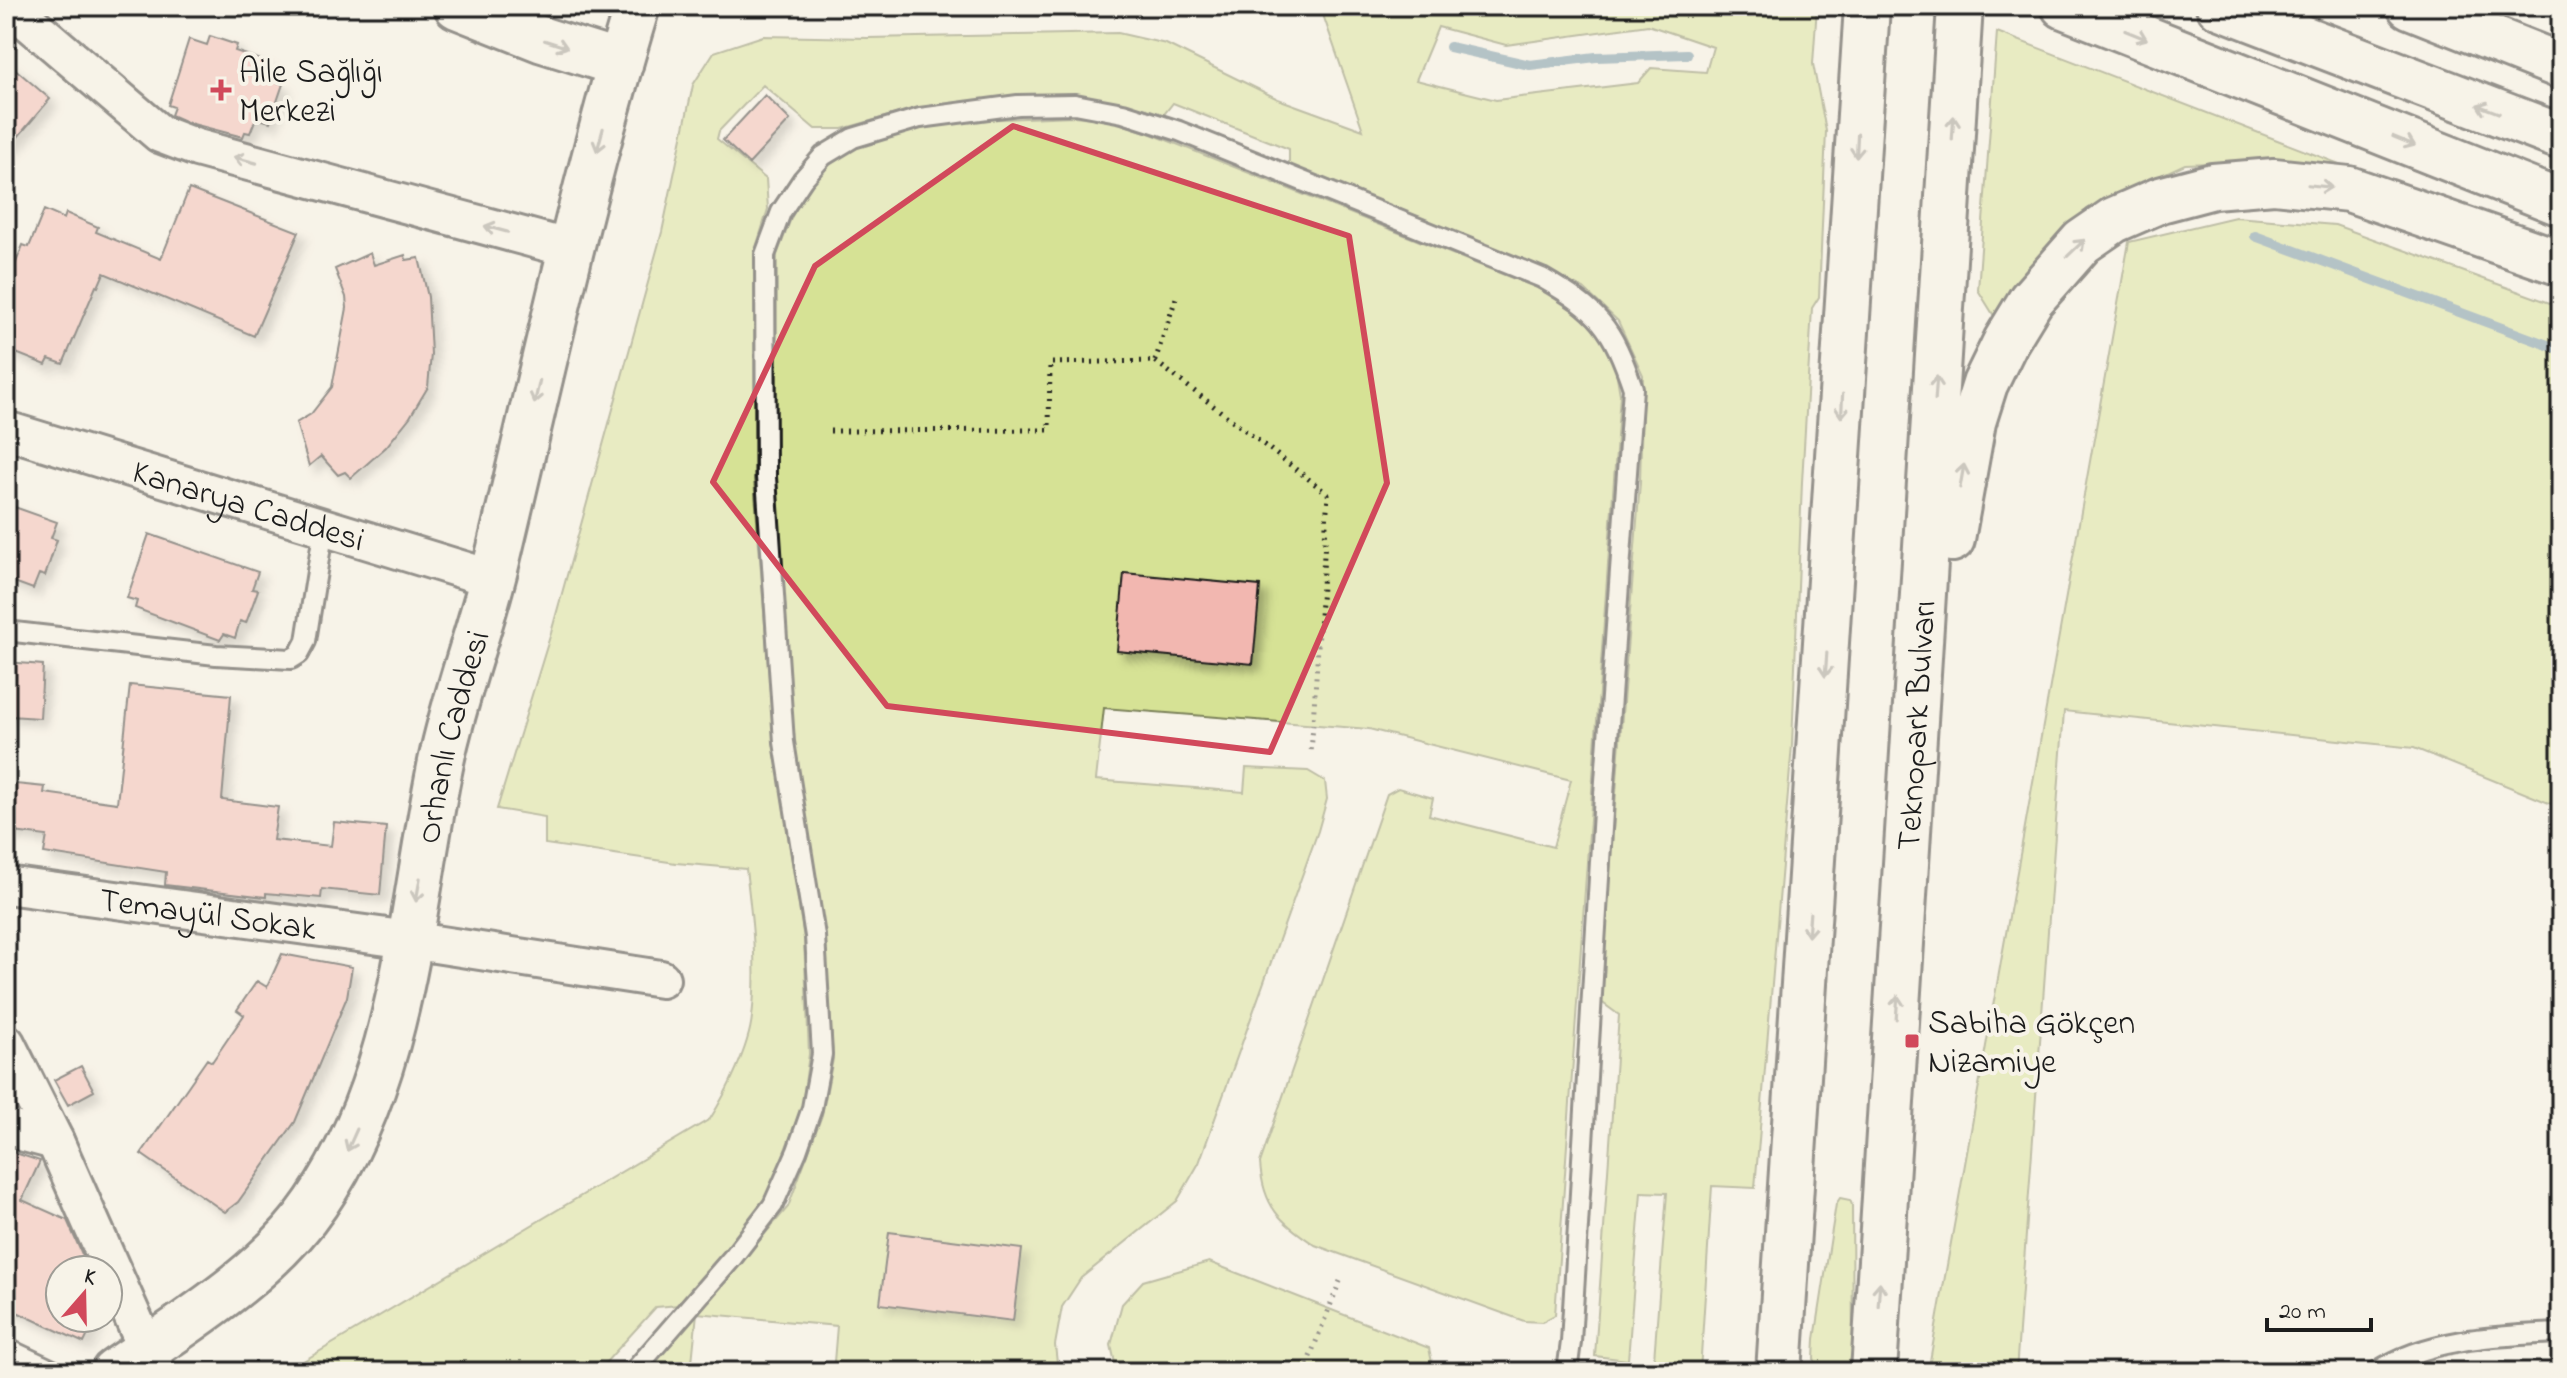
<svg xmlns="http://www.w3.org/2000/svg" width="2567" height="1378" font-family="'Indie Flower',sans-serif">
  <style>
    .green { fill: #d6e295; stroke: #797f58; stroke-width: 2; fill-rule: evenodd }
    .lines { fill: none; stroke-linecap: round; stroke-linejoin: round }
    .stream { stroke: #648a9e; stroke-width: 10 }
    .building { fill: #f2b7b0; stroke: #1c1c1c; stroke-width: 2; filter: url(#shadow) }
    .lane-casing { stroke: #1c1c1c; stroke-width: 24 }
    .street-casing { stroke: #1c1c1c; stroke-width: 42 }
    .secondary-casing { stroke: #1c1c1c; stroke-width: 50 }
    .highway-casing { stroke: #1c1c1c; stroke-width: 50 }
    .path { stroke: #1c1c1c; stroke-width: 5; stroke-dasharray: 2 6; stroke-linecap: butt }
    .lane { stroke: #f7f3e8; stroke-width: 18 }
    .street { stroke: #f7f3e8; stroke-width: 36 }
    .secondary { stroke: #f7f3e8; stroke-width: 44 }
    .highway { stroke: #f7f3e8; stroke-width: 44 }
    .oneway { stroke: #94928c }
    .marked { fill: none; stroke: #d1495b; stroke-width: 6; stroke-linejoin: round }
    .poi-dot { fill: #d1495b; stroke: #f7f3e8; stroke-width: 3 }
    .labels { text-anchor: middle; stroke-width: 8; stroke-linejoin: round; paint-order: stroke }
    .poi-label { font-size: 34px; fill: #1c1c1c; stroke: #f7f3e8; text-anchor: start }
    .street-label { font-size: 34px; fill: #1c1c1c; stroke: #f7f3e8 }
  </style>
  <defs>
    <filter id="shadow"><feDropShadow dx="7" dy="7" stdDeviation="4" flood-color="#0004"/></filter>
  </defs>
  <rect width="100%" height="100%" fill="#f7f3e8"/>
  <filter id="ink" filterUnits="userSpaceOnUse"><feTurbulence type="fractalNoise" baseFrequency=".0125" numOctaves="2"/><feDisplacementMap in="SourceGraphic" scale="16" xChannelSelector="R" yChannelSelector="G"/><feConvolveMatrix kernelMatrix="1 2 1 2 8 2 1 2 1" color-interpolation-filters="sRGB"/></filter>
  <g filter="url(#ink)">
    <path class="green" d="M 1320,6 L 1817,6 L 1813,64 L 1826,131 L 1819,297 L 1812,308 L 1802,482 L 1792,745 L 1755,1188 L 1712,1186 L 1700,1372 L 1653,1372 L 1667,1193 L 1641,1192 L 1628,1360 L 1595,1356 L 1619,1015 L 1600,1001 L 1640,482 L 1643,375 L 1618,321 L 1584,289 L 1523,259 L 1289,166 L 1289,149 L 1173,103 L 1161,118 L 1071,95 L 1019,96 L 917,108 L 842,129 L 815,129 L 763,85 L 719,131 L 717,139 L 766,179 L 768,209 L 754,254 L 754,479 L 774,744 L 804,939 L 809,1054 L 802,1106 L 765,1202 L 679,1305 L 656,1307 L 597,1372 L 285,1372 L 710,1119 C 726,1094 749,1047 752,1017 C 758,968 752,918 746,869 L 676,863 L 545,844 L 545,817 L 497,809 L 551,633 L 662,232 L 693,85 L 714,52 L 763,36 L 868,38 L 1118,33 L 1166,44 L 1278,99 L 1363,130 ZM 1648,25 L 1713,47 L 1706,72 L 1651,68 L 1638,83 L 1496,100 L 1416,80 L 1438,27 L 1506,45 Z
      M 1997,32 L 2373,177 L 2271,161 L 2185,164 L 2087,209 L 1996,319 L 1978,290 Z
      M 1074,116 L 1109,120 L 1149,133 L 1552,294 C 1575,311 1605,334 1614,363 C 1617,373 1618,384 1620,394 L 1555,1315 L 1542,1322 L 1524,1321 L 1315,1245 C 1280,1222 1263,1207 1260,1163 L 1387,794 L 1398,788 L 1433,798 L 1429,815 L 1553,847 L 1571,780 L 1369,729 L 1104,708 L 1096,780 L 1244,792 L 1246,768 L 1308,771 L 1325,781 L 1327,799 L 1318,831 L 1199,1163 L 1177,1201 L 1081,1278 L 1062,1307 L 1055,1345 L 1058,1372 L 915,1372 L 834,1362 L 837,1326 L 697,1313 L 691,1372 L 646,1372 L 788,1207 L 822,1115 L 833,1059 L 825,936 L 794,744 L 776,481 L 777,255 L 792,216 L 815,176 L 856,145 L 905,131 L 977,120 Z
      M 2235,217 L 2335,225 L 2561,307 L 2561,808 L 2414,748 L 2064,711 L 2016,1372 L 1928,1372 L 2129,242 Z
      M 1840,1198 L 1850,1200 L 1852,1205 L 1853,1354 L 1845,1371 L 1828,1372 L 1819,1369 L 1814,1359 L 1815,1339 L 1836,1204 Z
      M 1209,1262 L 1429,1348 L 1434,1372 L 1117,1372 L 1111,1345 L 1122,1304 L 1143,1281 Z"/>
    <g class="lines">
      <path class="stream" d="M 1450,47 L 1530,65 L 1596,57 L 1687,54
        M 2255,236 L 2561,350"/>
    </g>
    <path class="building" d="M 210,36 L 237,45 L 235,51 L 270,63 L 265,78 L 283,84 L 270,122 L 256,118 L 250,133 L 245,132 L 243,137 L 189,123 L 171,115 L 174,107 L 168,105 L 189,39 L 207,45 Z
      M 6,61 L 50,99 L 6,151 Z
      M 765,95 L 790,120 L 749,164 L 723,140 Z
      M 189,189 L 299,232 L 254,336 L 104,273 L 98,287 L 96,286 L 63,364 L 49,359 L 46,365 L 6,349 L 6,287 L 23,245 L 29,247 L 44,210 L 64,219 L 66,213 L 98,227 L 96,232 L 161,259 Z
      M 370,253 L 374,265 L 405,255 L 406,260 L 419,258 L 428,297 L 431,354 L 428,387 L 410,417 L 386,447 L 351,478 L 345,472 L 338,475 L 321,456 L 309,466 L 296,423 L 311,414 L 332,387 L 347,308 L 346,297 L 335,269 Z
      M 6,504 L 57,522 L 51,538 L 57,540 L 45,576 L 39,574 L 33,589 L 6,579 Z
      M 149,534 L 258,572 L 252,589 L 258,590 L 246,623 L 240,621 L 235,638 L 224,634 L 220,640 L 135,608 L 137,601 L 127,598 Z
      M 1124,573 L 1260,586 L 1253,664 L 1117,651 Z
      M 6,662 L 43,665 L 40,718 L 10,716 L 10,712 L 6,712 Z
      M 130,685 L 231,695 L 222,800 L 278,807 L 273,840 L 331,846 L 334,822 L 386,827 L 380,895 L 322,889 L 321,898 L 266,893 L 266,897 L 165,885 L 166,872 L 44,853 L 47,836 L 6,831 L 6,783 L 45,787 L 44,793 L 117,803 Z
      M 282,954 L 352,967 L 347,997 L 295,1122 L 238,1202 L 225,1212 L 141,1154 L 207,1059 L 212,1062 L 244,1015 L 237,1010 L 257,981 L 267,987 Z
      M 81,1066 L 94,1091 L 68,1105 L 54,1080 Z
      M 6,1150 L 40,1161 L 22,1200 L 67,1220 L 89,1270 L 60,1270 L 60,1318 L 96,1318 L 84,1343 L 6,1307 Z
      M 889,1232 L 1022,1249 L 1013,1321 L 880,1304 Z"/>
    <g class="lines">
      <g class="lane-casing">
        <path id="lane" d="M 6,631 L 216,655 L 291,659 L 299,654 L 306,641 L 324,527
          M 6,1348 L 57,1372
          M 633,1372 L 733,1257 L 773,1205 L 797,1151 L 812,1108 L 822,1054 L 815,936 L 784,742 L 766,477 L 765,255 L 781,212 L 803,179 L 823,156 L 853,138 L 920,118 L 1018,105 L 1075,104 L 1123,113 L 1179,131 L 1542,278 C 1599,311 1612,326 1633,388 L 1604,795 L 1571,1342 L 1567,1372
          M 2376,1372 C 2429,1337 2500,1336 2561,1333"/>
      </g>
      <g class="street-casing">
        <g id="street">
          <path d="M 10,6 L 160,134 L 197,148 L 571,249"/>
          <path id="s1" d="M 6,430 L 493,579"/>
          <path id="s2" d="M 6,885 L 409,940 L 661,979"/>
          <path d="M 6,1043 L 55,1141 L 157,1372"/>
          <path d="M 6,1128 L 55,1141"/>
        </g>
      </g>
      <g class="secondary-casing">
        <g id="secondary">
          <path d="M 457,6 L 543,40 L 620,64"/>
          <path id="s3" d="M 114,1372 C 182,1325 269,1273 316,1203 C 405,1073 410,911 441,762 C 455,695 480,631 496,565 C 541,378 581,190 637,6"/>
        </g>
      </g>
      <g class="highway-casing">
        <g id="highway">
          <path d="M 2064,6 L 2561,203"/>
          <path d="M 2219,6 L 2561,137"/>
          <path d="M 2410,6 L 2561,66"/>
          <path d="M 1952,539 L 1973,422 L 1985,384 L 2006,341 L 2031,300 L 2082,242 L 2114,220 L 2160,200 L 2213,186 L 2274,181 L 2349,189 L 2561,263"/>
          <path d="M 1779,1372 L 1867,6"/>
          <path id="s4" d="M 1874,1372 L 1960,6"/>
        </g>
      </g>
      <path class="path" d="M 1155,361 L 1176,298
        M 830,431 L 1049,430 L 1050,363 L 1155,361 L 1328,494 L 1311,754
        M 1304,1372 L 1340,1281"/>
      <use href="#lane" class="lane"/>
      <use href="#street" class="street"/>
      <use href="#secondary" class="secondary"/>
      <use href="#highway" class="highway"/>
    </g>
    <defs><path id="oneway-shaft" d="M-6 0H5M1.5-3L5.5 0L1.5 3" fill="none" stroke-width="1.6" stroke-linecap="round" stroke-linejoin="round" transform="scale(2)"/></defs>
    <g class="oneway">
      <use href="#oneway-shaft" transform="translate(2136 35) rotate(22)"/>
      <use href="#oneway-shaft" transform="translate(556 44) rotate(18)"/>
      <use href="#oneway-shaft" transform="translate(2488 109) rotate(-159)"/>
      <use href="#oneway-shaft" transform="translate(1953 128) rotate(-86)"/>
      <use href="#oneway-shaft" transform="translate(600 140) rotate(105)"/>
      <use href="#oneway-shaft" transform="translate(2404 141) rotate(22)"/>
      <use href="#oneway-shaft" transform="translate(1857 146) rotate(93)"/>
      <use href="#oneway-shaft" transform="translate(245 160) rotate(-165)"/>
      <use href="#oneway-shaft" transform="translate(2320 186) rotate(6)"/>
      <use href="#oneway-shaft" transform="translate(496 229) rotate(-165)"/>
      <use href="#oneway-shaft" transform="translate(2076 248) rotate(-44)"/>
      <use href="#oneway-shaft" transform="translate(1936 388) rotate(-86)"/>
      <use href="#oneway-shaft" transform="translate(537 392) rotate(103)"/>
      <use href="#oneway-shaft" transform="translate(1842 406) rotate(93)"/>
      <use href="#oneway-shaft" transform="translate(1962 476) rotate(-80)"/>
      <use href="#oneway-shaft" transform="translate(1826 665) rotate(94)"/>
      <use href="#oneway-shaft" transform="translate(418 890) rotate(100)"/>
      <use href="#oneway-shaft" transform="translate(1809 925) rotate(94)"/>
      <use href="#oneway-shaft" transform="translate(1897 1007) rotate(-86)"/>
      <use href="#oneway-shaft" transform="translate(352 1140) rotate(114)"/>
      <use href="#oneway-shaft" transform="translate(1879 1294) rotate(-86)"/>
    </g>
  </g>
  <path d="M0 0H2567V1378H0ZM 1013,126 L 1349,236 L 1387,483 L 1270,752 L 887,706 L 713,482 L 815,266 Z" fill="#f7f3e8" fill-opacity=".55" fill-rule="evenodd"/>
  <path class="marked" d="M 1013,126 L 1349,236 L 1387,483 L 1270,752 L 887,706 L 713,482 L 815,266 Z"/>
  <g class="poi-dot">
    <path d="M217 78h8v8h8v8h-8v8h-8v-8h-8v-8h8z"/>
    <rect x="1904" y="1033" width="16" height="16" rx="4"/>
  </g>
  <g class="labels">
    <g class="poi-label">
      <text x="239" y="82">Aile Sağlığı<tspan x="239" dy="39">Merkezi</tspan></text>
      <text x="1928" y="1033">Sabiha Gökçen<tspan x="1928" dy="39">Nizamiye</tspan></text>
    </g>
    <g class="street-label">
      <text dy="12" stroke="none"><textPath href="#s1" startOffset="254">Kanarya Caddesi</textPath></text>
      <text dy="12" stroke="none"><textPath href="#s4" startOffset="648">Teknopark Bulvarı</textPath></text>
      <text dy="12" stroke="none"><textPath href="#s3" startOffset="754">Orhanlı Caddesi</textPath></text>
      <text dy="12" stroke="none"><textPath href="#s2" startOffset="204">Temayül Sokak</textPath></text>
    </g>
  </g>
  <rect width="2567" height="1378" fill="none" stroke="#f7f3e8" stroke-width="32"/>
  <rect x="16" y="16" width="2535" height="1346" fill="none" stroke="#1c1c1c" stroke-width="3" filter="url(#ink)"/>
  <g transform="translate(84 1294) rotate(20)"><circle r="38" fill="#f7f3e8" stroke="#9f9d96" stroke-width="2"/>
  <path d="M0-6L14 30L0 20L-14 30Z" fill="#d1495b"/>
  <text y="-12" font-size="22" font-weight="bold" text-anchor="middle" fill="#1c1c1c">K</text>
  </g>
  <path d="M2267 1318v12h104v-12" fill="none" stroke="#1c1c1c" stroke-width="4"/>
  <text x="2279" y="1318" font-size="24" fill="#1c1c1c" stroke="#f7f3e8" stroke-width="6" paint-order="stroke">20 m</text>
</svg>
